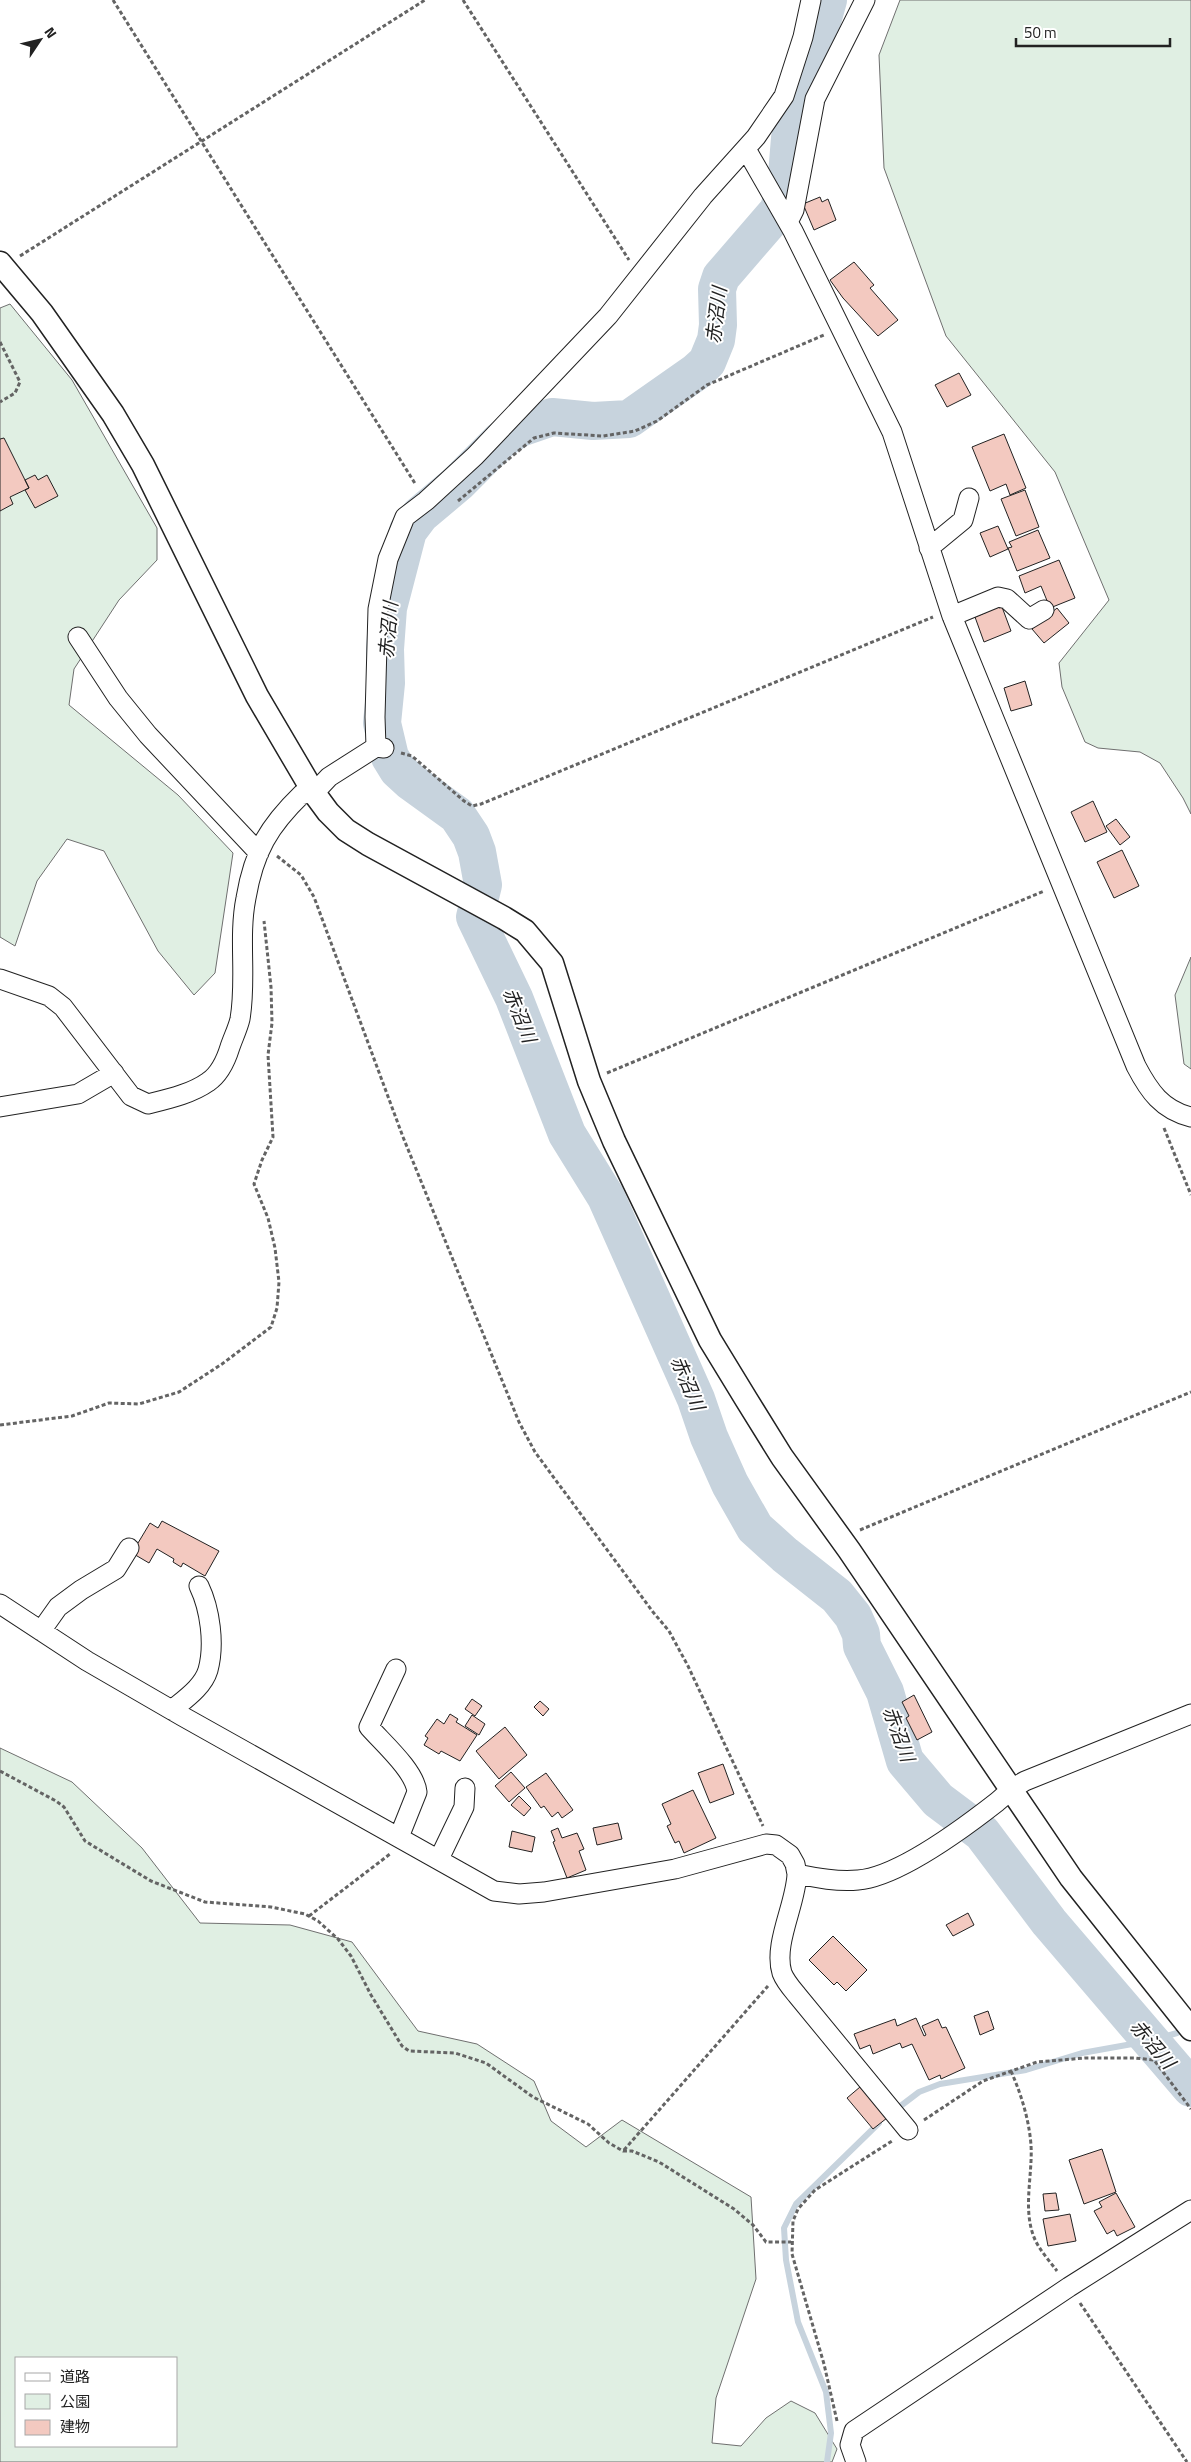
<svg xmlns="http://www.w3.org/2000/svg" width="1191" height="2462" font-family="'Titillium Web','Noto Sans JP',sans-serif">
  <style>
    .green { fill: #e0efe3; stroke: #6f6f6f; fill-rule: evenodd }
    .lines { fill: none; stroke-linecap: round; stroke-linejoin: round }
    .stream { stroke: #c7d3dd; stroke-width: 6 }
    .river { stroke: #c7d3dd; stroke-width: 38 }
    .building { fill: #f3c9c0; stroke: #222 }
    .minor-casing { stroke: #222; stroke-width: 21 }
    .tertiary-casing { stroke: #222; stroke-width: 25 }
    .path { stroke: #646464; stroke-width: 3; stroke-dasharray: 4 2.5; stroke-linecap: butt }
    .minor { stroke: #fff; stroke-width: 19 }
    .tertiary { stroke: #fff; stroke-width: 22 }
    .labels { text-anchor: middle; stroke-width: 4; stroke-linejoin: round; paint-order: stroke }
    .water-label { font-size: 19px; font-style: italic; fill: #222; stroke: #fff }
  </style>
  <rect width="100%" height="100%" fill="#fff"/>
  <path class="green" d="M 900,0 L 1191,0 L 1191,814 L 1183,798 L 1160,763 L 1140,752 L 1098,748 L 1085,742 L 1062,687 L 1059,663 L 1109,600 L 1055,472 L 946,336 L 884,168 L 879,55 Z
    M 10,304 L 72,380 L 157,528 L 157,560 L 119,600 L 74,669 L 69,705 L 178,795 L 233,853 L 215,973 L 194,995 L 158,951 L 104,851 L 67,839 L 37,881 L 15,946 L 0,937 L 0,308 Z
    M 1191,957 L 1191,1069 L 1184,1064 L 1175,995 Z
    M 0,1748 L 72,1782 L 142,1848 L 200,1923 L 290,1925 L 352,1942 L 418,2031 L 477,2044 L 534,2081 L 551,2121 L 586,2147 L 622,2120 L 751,2197 L 756,2279 L 716,2398 L 712,2443 L 741,2446 L 766,2418 L 791,2401 L 815,2413 L 837,2449 L 832,2462 L 0,2462 ZM 16,2358 L 176,2358 L 176,2446 L 16,2446 Z"/>
  <g class="lines">
    <path class="stream" d="M 894,2111 L 919,2092 L 940,2084 L 1026,2070 L 1082,2053 L 1149,2041 L 1177,2033 L 1184,2028
      M 827,2462 L 831,2433 L 826,2392 L 798,2322 L 786,2260 L 784,2228 L 796,2204 L 879,2123"/>
    <path class="river" d="M 828,0 L 790,138 L 786,187 L 778,211 L 721,277 L 717,289 L 718,325 L 716,340 L 707,362 L 696,372 L 629,419 L 593,421 L 552,417 L 520,428 L 501,440 L 458,483 L 420,515 L 408,531 L 388,608 L 385,649 L 386,683 L 382,723 L 390,757 L 398,770 L 410,781 L 457,815 L 471,836 L 477,852 L 483,885 L 475,917 L 514,998 L 567,1134 L 606,1197 L 696,1399 L 709,1437 L 730,1484 L 755,1528 L 785,1555 L 837,1596 L 853,1616 L 861,1634 L 862,1646 L 885,1692 L 905,1761 L 938,1800 L 982,1833 L 1049,1922 L 1191,2088"/>
  </g>
  <path class="building" d="M 820,197 L 822,202 L 828,199 L 836,220 L 814,230 L 803,204 Z
    M 854,262 L 874,285 L 870,288 L 898,320 L 878,336 L 843,298 L 830,280 Z
    M 959,373 L 971,395 L 947,407 L 935,385 Z
    M 1004,434 L 1026,488 L 1010,495 L 1006,484 L 990,491 L 972,447 Z
    M 4,438 L 29,488 L 10,497 L 13,504 L 0,511 L 0,439 Z
    M 35,475 L 38,480 L 47,475 L 58,496 L 35,508 L 25,490 L 29,488 L 25,480 Z
    M 1025,490 L 1039,527 L 1016,536 L 1001,499 Z
    M 998,526 L 1008,549 L 990,557 L 980,533 Z
    M 1038,530 L 1050,558 L 1017,571 L 1008,548 L 1012,547 L 1009,542 Z
    M 1059,560 L 1075,598 L 1050,608 L 1041,586 L 1025,593 L 1019,576 Z
    M 998,603 L 999,608 L 1002,607 L 1011,631 L 984,642 L 975,617 L 987,612 L 985,608 Z
    M 1057,608 L 1069,623 L 1044,643 L 1032,629 Z
    M 1025,681 L 1032,705 L 1011,711 L 1004,688 Z
    M 1093,801 L 1107,832 L 1085,842 L 1071,812 Z
    M 1116,819 L 1130,837 L 1120,845 L 1106,826 Z
    M 1122,850 L 1139,886 L 1114,898 L 1097,862 Z
    M 162,1521 L 219,1551 L 205,1576 L 183,1563 L 181,1567 L 173,1562 L 174,1559 L 157,1549 L 149,1563 L 132,1553 L 150,1523 L 158,1528 Z
    M 914,1695 L 932,1732 L 917,1740 L 906,1718 L 909,1716 L 902,1702 Z
    M 472,1699 L 482,1706 L 475,1716 L 465,1709 Z
    M 540,1701 L 549,1709 L 543,1716 L 534,1707 Z
    M 450,1714 L 458,1719 L 456,1722 L 477,1735 L 460,1761 L 441,1751 L 439,1754 L 424,1745 L 428,1738 L 425,1736 L 437,1719 L 444,1724 Z
    M 472,1715 L 485,1724 L 479,1735 L 465,1726 Z
    M 505,1727 L 527,1755 L 499,1779 L 476,1751 Z
    M 723,1764 L 734,1794 L 710,1803 L 698,1773 Z
    M 511,1772 L 525,1788 L 509,1802 L 495,1786 Z
    M 546,1773 L 573,1810 L 562,1818 L 558,1812 L 552,1817 L 544,1806 L 541,1808 L 526,1787 Z
    M 693,1790 L 716,1838 L 684,1853 L 679,1841 L 675,1843 L 667,1826 L 671,1824 L 662,1804 Z
    M 519,1796 L 531,1808 L 524,1816 L 511,1805 Z
    M 618,1823 L 622,1839 L 597,1845 L 593,1828 Z
    M 558,1828 L 562,1838 L 577,1833 L 584,1849 L 579,1851 L 586,1870 L 567,1878 L 553,1842 L 555,1841 L 551,1831 Z
    M 512,1831 L 535,1837 L 532,1852 L 509,1847 Z
    M 968,1913 L 974,1925 L 953,1936 L 946,1925 Z
    M 833,1936 L 867,1970 L 846,1991 L 837,1982 L 834,1985 L 809,1960 Z
    M 988,2011 L 994,2029 L 980,2035 L 974,2016 Z
    M 916,2018 L 924,2036 L 926,2035 L 922,2026 L 938,2019 L 942,2028 L 946,2027 L 965,2068 L 941,2079 L 940,2075 L 929,2080 L 912,2044 L 902,2048 L 900,2043 L 873,2054 L 870,2045 L 860,2049 L 854,2034 L 895,2019 L 897,2026 Z
    M 860,2087 L 887,2118 L 873,2129 L 847,2098 Z
    M 1102,2149 L 1116,2192 L 1084,2204 L 1069,2160 Z
    M 1056,2193 L 1059,2210 L 1045,2211 L 1043,2194 Z
    M 1116,2193 L 1135,2227 L 1117,2236 L 1114,2230 L 1107,2234 L 1094,2211 L 1102,2207 L 1099,2202 Z
    M 1070,2214 L 1076,2241 L 1048,2246 L 1043,2219 Z"/>
  <g class="lines">
    <g class="minor-casing">
      <path id="minor" d="M 746,149 L 793,231 L 892,432 L 952,616 L 1136,1066 C 1149,1091 1162,1110 1191,1117
        M 788,222 L 794,210 L 815,99 L 865,0
        M 929,548 L 963,520 L 969,498
        M 952,616 L 998,597 L 1007,599 L 1029,619 L 1044,610
        M 78,637 L 118,698 L 148,735 L 259,853
        M 376,747 L 375,717 L 378,609 L 388,559 L 405,517 L 426,501 L 475,456 L 608,316 L 703,196 L 756,137 L 784,96 L 803,37 L 811,0
        M 0,979 L 49,996 L 63,1007 L 131,1096 L 148,1104 C 168,1099 191,1094 208,1082 C 220,1074 226,1060 230,1047 C 233,1038 238,1028 240,1019 C 247,979 238,938 246,898 C 254,851 269,826 302,794 L 314,793 L 329,777 L 376,747 L 384,748
        M 0,1107 L 78,1094 L 114,1073
        M 0,1604 L 87,1661 L 182,1716 L 494,1891 L 519,1894 L 544,1892 L 675,1869 L 766,1844 L 776,1845 L 790,1855 L 795,1864 L 797,1874 C 796,1904 773,1944 782,1973 C 785,1981 792,1989 797,1995 L 908,2130
        M 41,1631 L 58,1607 L 81,1590 L 116,1569 L 129,1548
        M 396,1669 L 369,1727 C 383,1743 415,1771 417,1792 L 399,1837
        M 172,1710 C 185,1699 203,1687 208,1670 C 215,1644 210,1609 199,1586
        M 439,1859 L 464,1807 L 465,1788
        M 797,1874 C 817,1878 838,1882 858,1880 C 898,1877 965,1827 997,1802 C 1006,1794 1014,1787 1025,1781 L 1191,1714
        M 856,2462 L 850,2445 L 854,2431 L 1069,2287 L 1191,2210"/>
    </g>
    <g class="tertiary-casing">
      <path id="tertiary" d="M 0,263 L 42,313 L 113,414 L 143,465 L 257,696 L 314,793 L 328,812 L 346,830 L 368,844 L 504,918 L 525,931 L 552,963 L 589,1081 L 614,1141 L 710,1340 L 746,1399 L 782,1457 L 849,1550 L 1071,1878 L 1191,2029"/>
    </g>
    <path class="path" d="M 113,0 L 416,485
      M 463,0 L 629,260
      M 20,256 L 425,0
      M 0,342 L 20,382 L 15,393 L 0,402
      M 458,501 L 534,438 L 554,433 L 603,436 L 635,431 L 657,421 L 707,385 L 824,335
      M 401,753 L 412,756 L 464,801 L 472,806 L 481,804 L 933,617
      M 277,856 L 301,875 L 314,897 L 403,1137 L 519,1422 L 535,1452 L 653,1612 L 669,1631 L 688,1666 L 763,1826
      M 607,1073 L 1044,891
      M 1164,1128 L 1191,1195
      M 0,1425 L 72,1416 L 109,1403 L 139,1404 L 179,1392 L 222,1364 L 271,1327 L 277,1308 L 279,1282 L 275,1248 L 268,1218 L 254,1184 L 262,1160 L 273,1137 L 268,1055 L 272,1023 L 271,987 L 264,921
      M 860,1530 L 1191,1392
      M 0,1771 L 56,1801 L 64,1807 L 85,1841 L 151,1881 L 205,1902 L 271,1907 L 305,1914 L 318,1921 L 338,1939 L 351,1956 L 371,1995 L 402,2046 L 409,2051 L 455,2053 L 486,2063 L 533,2097 L 588,2124 L 609,2143 L 623,2151 L 632,2151 L 659,2162 L 734,2209 L 753,2225 L 766,2242 L 791,2242
      M 309,1916 L 390,1854
      M 1011,2071 C 1021,2094 1029,2119 1031,2145 C 1033,2178 1020,2217 1039,2247 C 1044,2255 1051,2263 1057,2271
      M 924,2120 L 983,2081 L 1037,2062 L 1085,2058 L 1135,2058 L 1154,2060 L 1191,2109
      M 624,2150 L 768,1986
      M 1080,2303 L 1187,2462
      M 837,2421 L 824,2364 L 792,2254 L 793,2221 L 798,2209 L 815,2190 L 892,2141"/>
    <use href="#minor" class="minor"/>
    <use href="#tertiary" class="tertiary"/>
  </g>
  <g class="labels">
    <g class="water-label">
      <text transform="translate(716 315) rotate(-83)" y="7">赤沼川</text>
      <text transform="translate(388 630) rotate(-85)" y="7">赤沼川</text>
      <text transform="translate(520 1015) rotate(68)" y="7">赤沼川</text>
      <text transform="translate(688 1383) rotate(67)" y="7">赤沼川</text>
      <text transform="translate(899 1734) rotate(70)" y="7">赤沼川</text>
      <text transform="translate(1153 2044) rotate(50)" y="7">赤沼川</text>
    </g>
  </g>
  <rect x="15" y="2357" width="162" height="90" fill="#ffffff" stroke="#a7a7a7"/>
  <rect x="25" y="2373" width="25" height="8" fill="#ffffff" stroke="#a7a7a7"/>
  <text x="60" y="2382" font-size="15" fill="#222222">道路</text>
  <rect x="25" y="2394" width="25" height="15" fill="#e0efe3" stroke="#a7a7a7"/>
  <text x="60" y="2407" font-size="15" fill="#222222">公園</text>
  <rect x="25" y="2420" width="25" height="15" fill="#f3c9c0" stroke="#a7a7a7"/>
  <text x="60" y="2432" font-size="15" fill="#222222">建物</text>
  <g transform="translate(40 40) rotate(55)" stroke="#ffffff" stroke-width="4" paint-order="stroke">
  <path d="M0-4L9 19L0 12L-9 19Z" fill="#222222"/>
  <text y="-8" font-size="14" font-weight="bold" text-anchor="middle" fill="#222222">N</text>
  </g>
  <path d="M1016 38v8h154v-8" fill="none" stroke="#222222" stroke-width="2.5"/>
  <text x="1024" y="38" font-size="15" fill="#222222" stroke="#ffffff" stroke-width="4" paint-order="stroke">50 m</text>
</svg>
